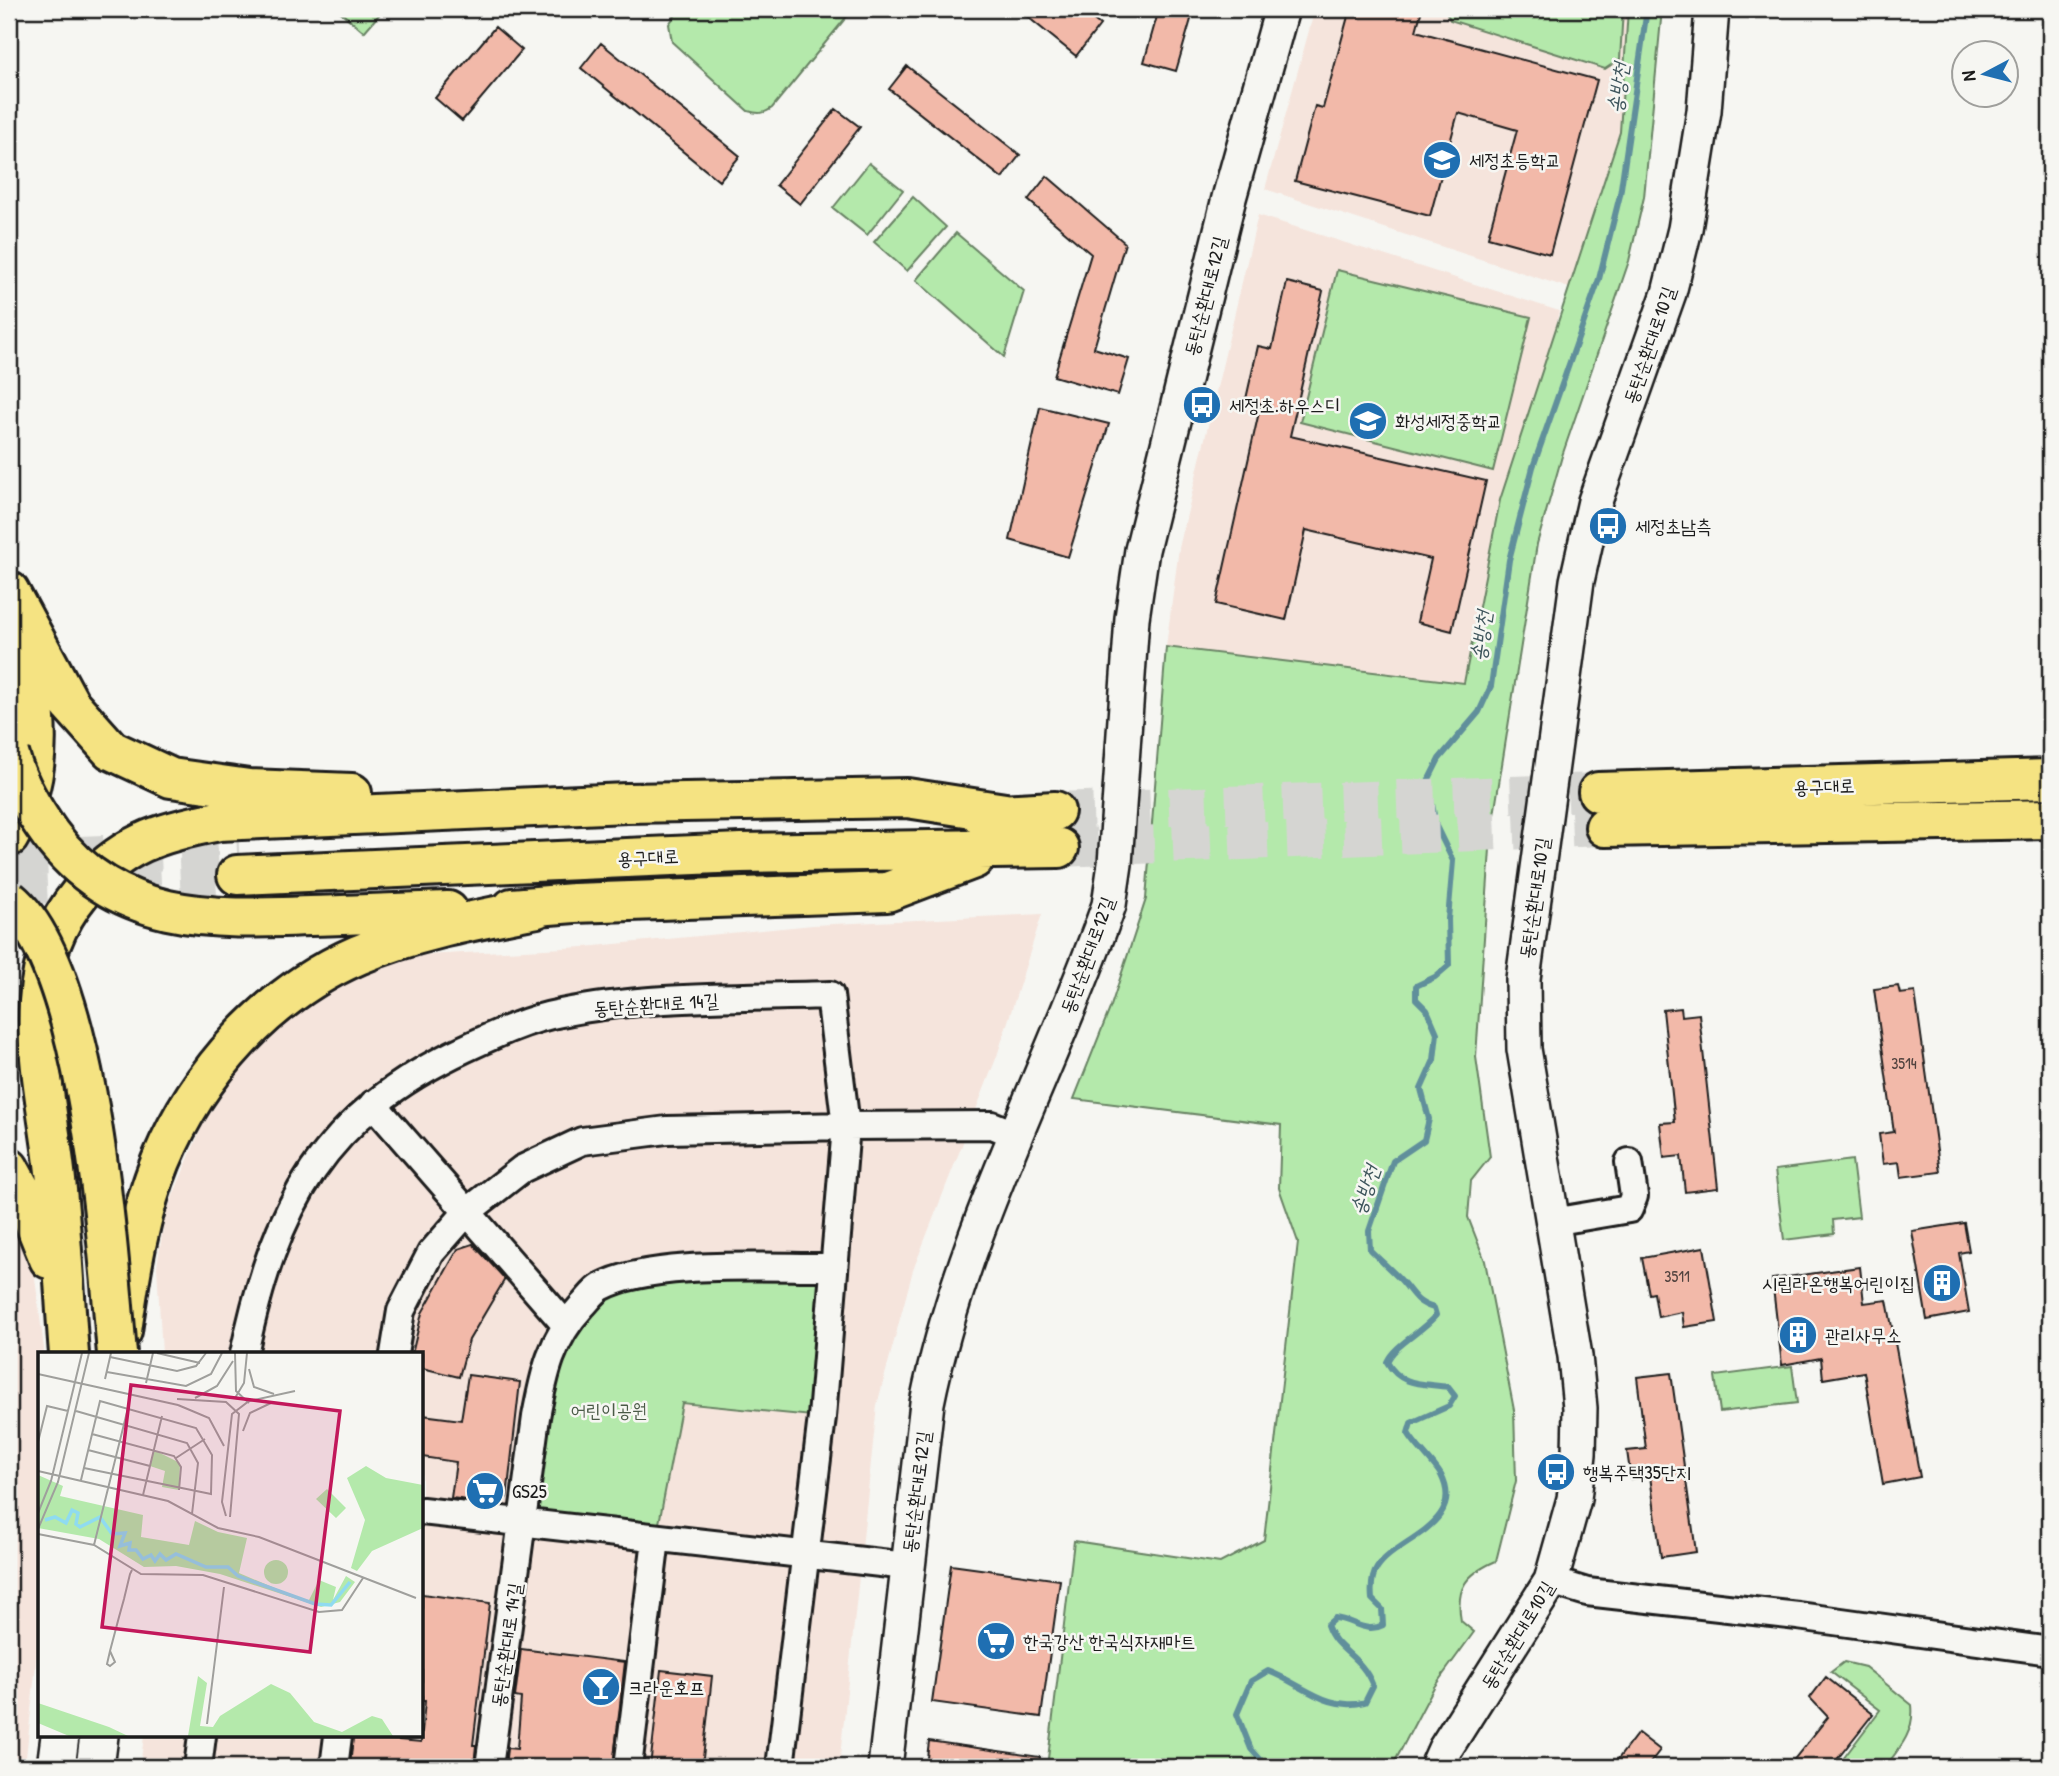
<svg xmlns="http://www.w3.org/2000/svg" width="2059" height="1776" font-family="'Patrick Hand','Poor Story',sans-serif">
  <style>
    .built { fill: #f5e4dc }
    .green { fill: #b4e9ab; stroke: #688264; stroke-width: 2 }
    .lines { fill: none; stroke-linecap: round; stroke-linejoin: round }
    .stream { stroke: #618f9b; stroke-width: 6 }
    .building { fill: #f2b9a9; stroke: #1c1c1c; stroke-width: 2 }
    .trunk-tunnel { stroke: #d5d5d2; stroke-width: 38; stroke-dasharray: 38 19; stroke-linecap: butt }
    .minor-casing { stroke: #1c1c1c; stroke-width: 32 }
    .tertiary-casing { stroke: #1c1c1c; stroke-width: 38 }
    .secondary-casing { stroke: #1c1c1c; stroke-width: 42 }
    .trunk-casing { stroke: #1c1c1c; stroke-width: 44 }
    .minor { stroke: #f6f6f2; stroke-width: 26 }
    .tertiary { stroke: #f6f6f2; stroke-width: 33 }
    .secondary { stroke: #f6f6f2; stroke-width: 37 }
    .trunk { stroke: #f5e382; stroke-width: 38 }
    .trunk-bridge-casing { stroke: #1c1c1c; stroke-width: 44; stroke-linecap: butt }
    .trunk-bridge { stroke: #f5e382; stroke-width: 38 }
    .labels { text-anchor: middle; stroke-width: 5; stroke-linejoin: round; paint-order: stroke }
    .number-label { font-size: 16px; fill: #52433f }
    .poi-label { font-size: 19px; fill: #1c1c1c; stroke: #f6f6f2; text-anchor: start }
    .street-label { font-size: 19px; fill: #1c1c1c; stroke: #f6f6f2 }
    .park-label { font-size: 19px; fill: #4a5a47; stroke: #f6f6f2 }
    .water-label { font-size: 21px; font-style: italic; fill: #3e555c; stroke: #f6f6f2 }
    .inset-river { fill: none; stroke: #8fdbf0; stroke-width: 3.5 }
    .inset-road { fill: none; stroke: #9f9f9c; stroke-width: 2 }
    .view { fill: #c2185b; fill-opacity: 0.15; stroke: #c2185b; stroke-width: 3.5 }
    .inset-edge { fill: none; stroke: #1c1c1c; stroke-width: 3.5 }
  </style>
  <rect width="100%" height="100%" fill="#f6f6f2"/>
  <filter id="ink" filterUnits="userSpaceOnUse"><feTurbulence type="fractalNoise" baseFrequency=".0143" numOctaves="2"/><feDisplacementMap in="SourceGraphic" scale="14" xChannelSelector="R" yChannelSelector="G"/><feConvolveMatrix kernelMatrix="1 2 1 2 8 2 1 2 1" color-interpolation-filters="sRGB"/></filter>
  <g filter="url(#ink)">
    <path class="built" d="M 1315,9 L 1628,9 L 1620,132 L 1569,288 L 1265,189 Z
      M 1258,215 L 1559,311 L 1553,342 L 1500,500 L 1464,684 L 1166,647 L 1179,548 Z
      M 1042,914 L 997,1056 L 913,1270 L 877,1405 L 839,1767 L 140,1767 L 144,1736 L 422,1736 L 422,1354 L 162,1354 L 157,1267 L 165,1215 L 202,1126 L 252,1049 L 344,978 L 424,955 L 584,947 L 813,925 Z
      M 9,1172 L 26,1207 L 44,1349 L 43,1354 L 40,1354 L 40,1626 L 25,1767 L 9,1767 Z"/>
    <path class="green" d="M 337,9 L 384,9 L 364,32 Z
      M 680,9 L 853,9 L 772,108 C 764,114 758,114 748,111 L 672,42 L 669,24 Z
      M 1445,9 L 1623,9 L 1620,59 L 1605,69 L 1450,20 Z
      M 1628,9 L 1662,9 L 1644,197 L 1629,261 L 1562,456 L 1537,544 L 1491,834 L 1476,1057 L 1490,1157 L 1471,1181 L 1468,1217 L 1485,1261 L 1514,1410 L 1516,1481 L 1496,1561 C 1466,1574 1455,1588 1461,1621 L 1474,1632 L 1434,1687 L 1392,1767 L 1047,1767 L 1074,1541 L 1220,1563 L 1264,1540 L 1298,1242 L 1279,1188 L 1281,1125 L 1074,1099 L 1111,1006 L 1146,899 L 1166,647 L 1464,683 L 1500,500 L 1620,132 Z
      M 869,163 L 903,190 L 867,235 L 833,208 Z
      M 913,197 L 946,227 L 907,271 L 874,242 Z
      M 956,233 L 1024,291 L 1004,357 L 916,280 Z
      M 1337,270 L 1531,317 L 1493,471 L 1300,422 Z
      M 1852,1160 L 1859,1217 L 1833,1220 L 1834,1234 L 1784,1240 L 1775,1170 Z
      M 834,1267 L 822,1417 L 682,1403 L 656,1539 L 522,1522 L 546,1363 L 600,1288 Z
      M 1792,1366 L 1797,1403 L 1720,1412 L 1715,1376 Z
      M 1844,1662 L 1865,1667 L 1912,1705 C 1915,1731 1900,1748 1885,1767 L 1853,1767 L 1843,1759 L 1880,1710 L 1831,1672 Z"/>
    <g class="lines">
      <path class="stream" d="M 1267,1767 L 1251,1749 L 1237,1714 L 1251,1681 L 1268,1671 C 1301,1683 1329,1713 1365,1702 L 1373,1686 C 1361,1654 1336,1652 1327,1625 L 1335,1618 C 1353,1620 1366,1634 1383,1625 L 1382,1609 L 1372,1599 C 1371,1588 1371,1577 1377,1568 C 1395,1539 1467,1525 1441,1475 C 1432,1460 1417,1448 1408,1433 L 1411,1423 L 1449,1406 L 1455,1396 L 1448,1387 C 1423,1383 1401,1387 1387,1362 C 1394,1345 1422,1332 1436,1315 L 1434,1308 C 1415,1303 1413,1293 1400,1279 C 1390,1269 1380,1260 1370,1250 L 1369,1231 L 1393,1161 L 1424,1140 L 1429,1119 L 1421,1089 L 1434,1060 L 1437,1033 L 1427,1010 L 1416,999 L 1416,986 L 1435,977 L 1449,965 L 1448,919 L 1453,861 L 1436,826 L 1428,781 L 1439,759 L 1479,712 L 1491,686 L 1509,560 L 1533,467 L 1599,279 L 1620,195 L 1647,9"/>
    </g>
    <path class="building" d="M 1018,9 L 1080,9 L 1100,25 L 1076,56 Z
      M 1159,9 L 1194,9 L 1176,71 L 1144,62 Z
      M 1350,9 L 1422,9 L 1416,31 L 1597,80 L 1550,254 L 1488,237 L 1517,130 L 1458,113 L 1430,216 L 1295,181 L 1315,106 L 1323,108 Z
      M 495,27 L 522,50 L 462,121 L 435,98 Z
      M 601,43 L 740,156 L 719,181 L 581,68 Z
      M 907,66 L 1020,155 L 1002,178 L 889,89 Z
      M 836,109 L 860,127 L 800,204 L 776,185 Z
      M 1047,176 L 1125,243 L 1094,348 L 1129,359 L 1118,395 L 1054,376 L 1091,254 L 1028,200 Z
      M 1287,282 L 1323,291 L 1290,436 L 1486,481 L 1452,631 L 1417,622 L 1431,559 L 1306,530 L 1286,620 L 1216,604 L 1261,403 L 1246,399 L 1258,346 L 1272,349 Z
      M 1040,407 L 1109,424 L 1068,557 L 1010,540 Z
      M 1898,986 L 1900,994 L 1915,992 L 1940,1172 L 1901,1177 L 1899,1162 L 1883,1164 L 1879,1134 L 1894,1132 L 1874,989 Z
      M 1681,1008 L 1682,1016 L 1699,1014 L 1718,1188 L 1685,1192 L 1681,1156 L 1664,1158 L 1660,1123 L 1675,1122 L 1663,1010 Z
      M 1964,1223 L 1969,1251 L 1959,1253 L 1969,1312 L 1927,1320 L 1912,1231 Z
      M 473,1244 L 505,1279 L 469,1340 L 459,1377 L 422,1368 L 422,1354 L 412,1354 L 422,1313 L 458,1249 Z
      M 1704,1247 L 1717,1322 L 1684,1327 L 1682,1312 L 1658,1317 L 1654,1293 L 1649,1294 L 1642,1258 Z
      M 1860,1267 L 1864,1303 L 1887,1300 L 1920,1477 L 1883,1484 L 1864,1372 L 1823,1379 L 1821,1358 L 1782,1365 L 1772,1279 Z
      M 1671,1373 L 1696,1552 L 1661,1557 L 1650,1476 L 1631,1479 L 1627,1451 L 1646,1449 L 1637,1377 Z
      M 468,1375 L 520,1382 L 507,1497 L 501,1504 L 451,1498 L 456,1462 L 422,1457 L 422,1415 L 461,1420 Z
      M 951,1565 L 1060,1580 L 1041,1717 L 932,1702 Z
      M 422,1594 L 490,1603 L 473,1745 L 476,1745 L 474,1767 L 350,1767 L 353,1736 L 421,1742 L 425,1701 L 422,1701 Z
      M 521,1649 L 625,1662 L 613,1767 L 505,1767 L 507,1748 L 517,1749 L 521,1698 L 515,1697 Z
      M 661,1670 L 712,1676 L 702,1767 L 650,1767 Z
      M 1826,1677 L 1873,1714 L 1831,1767 L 1788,1767 L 1828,1717 L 1810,1698 Z
      M 1638,1733 L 1660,1750 L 1647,1767 L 1612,1767 Z
      M 929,1741 L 1040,1757 L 1039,1767 L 926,1767 Z"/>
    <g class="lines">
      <path class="trunk-tunnel" d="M 1055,811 L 1598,792
        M 1059,848 L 1605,827
        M 9,858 L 239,848
        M 9,886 L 216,876"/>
      <g class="minor-casing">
        <path id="minor" d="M 373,1104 L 565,1324
          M 1552,1222 L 1629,1209 L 1634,1196 L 1629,1162
          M 244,1354 C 275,1205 323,1115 466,1048 C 496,1034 528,1019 561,1013 C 648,995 741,998 830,995 L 846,1126 L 822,1417 L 780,1767
          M 394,1354 L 401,1311 L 431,1253 L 467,1212 L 522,1169 L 582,1141 L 667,1130 L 846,1126 L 992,1125 L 1017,1135
          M 422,1511 L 907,1566
          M 1551,1581 L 1587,1592 L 1798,1616 L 2050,1651
          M 198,1767 L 202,1736
          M 334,1767 L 338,1736
          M 489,1767 L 536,1417 C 544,1374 551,1339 582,1306 C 588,1300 594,1291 601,1287 C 652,1259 774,1268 834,1267
          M 628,1767 L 656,1539"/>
      </g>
      <g class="tertiary-casing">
        <path id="tertiary" d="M 885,1767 L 927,1403 C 962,1229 1050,1071 1109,905 L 1115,864 L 1132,618 L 1142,550 L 1229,198 L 1282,9
          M 1437,1767 L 1445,1749 L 1551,1581 L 1574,1499 L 1579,1454 L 1580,1408 L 1575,1356 L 1524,1049 L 1523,979 L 1577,581 L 1595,501 L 1669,293 L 1685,229 L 1704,111 L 1712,9"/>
      </g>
      <g class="secondary-casing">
        <path id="secondary" d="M 56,1767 L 60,1736
          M 95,1767 L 99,1736"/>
      </g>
      <g class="trunk-casing">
        <path id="trunk" d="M 9,591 L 70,704 L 111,750 L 171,778 L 249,789 L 352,793
          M 1598,792 L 2050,779
          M 981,815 L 1055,811
          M 1605,827 L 2050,819
          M 9,837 C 15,825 23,812 27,798 C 43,749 36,680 14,634
          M 237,875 L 741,853 L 1059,848
          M 512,908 L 574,903 L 887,892 L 974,859
          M 342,915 L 448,911
          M 9,1168 L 22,1192 L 49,1259
          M 122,1331 C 130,1275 139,1214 161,1161 C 198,1072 268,994 358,955 C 415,931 476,920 537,908
          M 69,1354 C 64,1291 62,1226 54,1163 C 42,1068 15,972 81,892 C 120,844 160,832 219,821 L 627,803 L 907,798 L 1005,813"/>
      </g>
      <use href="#minor" class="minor"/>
      <use href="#tertiary" class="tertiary"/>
      <use href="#secondary" class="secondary"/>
      <use href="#trunk" class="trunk"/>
      <g class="trunk-bridge-casing">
        <path id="trunk-bridge" d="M 9,754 C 17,784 32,809 50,834 C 123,933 232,918 342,915
          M 9,900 C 90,966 108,1250 117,1354"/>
      </g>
      <use href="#trunk-bridge" class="trunk-bridge"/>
    </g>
  </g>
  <defs>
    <g id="school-disc" transform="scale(2.0125)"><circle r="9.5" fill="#1f6fb2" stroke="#f6f6f2"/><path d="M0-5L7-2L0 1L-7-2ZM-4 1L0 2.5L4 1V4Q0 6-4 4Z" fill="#fff"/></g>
    <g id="bus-disc" transform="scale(2.0125)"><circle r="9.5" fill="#1f6fb2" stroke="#f6f6f2"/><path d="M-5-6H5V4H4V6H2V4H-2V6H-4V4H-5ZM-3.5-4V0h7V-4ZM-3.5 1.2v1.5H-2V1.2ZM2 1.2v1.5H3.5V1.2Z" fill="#fff"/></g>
    <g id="building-disc" transform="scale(2.0125)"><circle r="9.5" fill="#1f6fb2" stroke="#f6f6f2"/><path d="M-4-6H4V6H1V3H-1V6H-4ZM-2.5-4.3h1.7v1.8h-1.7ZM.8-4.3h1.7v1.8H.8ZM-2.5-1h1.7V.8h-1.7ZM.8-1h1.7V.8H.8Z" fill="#fff"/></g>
    <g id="supermarket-disc" transform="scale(2.0125)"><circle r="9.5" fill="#1f6fb2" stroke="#f6f6f2"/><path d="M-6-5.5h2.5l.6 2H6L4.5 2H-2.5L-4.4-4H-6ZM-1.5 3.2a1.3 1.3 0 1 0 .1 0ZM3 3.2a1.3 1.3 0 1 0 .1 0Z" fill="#fff"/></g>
    <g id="bar-disc" transform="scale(2.0125)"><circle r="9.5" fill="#1f6fb2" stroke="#f6f6f2"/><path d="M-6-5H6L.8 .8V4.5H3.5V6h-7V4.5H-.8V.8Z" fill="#fff"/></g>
  </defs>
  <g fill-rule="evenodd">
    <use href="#school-disc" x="1442" y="160"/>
    <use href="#bus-disc" x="1202" y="405"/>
    <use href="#school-disc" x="1368" y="421"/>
    <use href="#bus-disc" x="1608" y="526"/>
    <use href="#building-disc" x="1942" y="1283"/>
    <use href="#building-disc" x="1798" y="1335"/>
    <use href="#bus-disc" x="1556" y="1472"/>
    <use href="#supermarket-disc" x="485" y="1491"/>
    <use href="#supermarket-disc" x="996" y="1641"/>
    <use href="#bar-disc" x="601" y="1687"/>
  </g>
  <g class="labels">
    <g class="number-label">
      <text x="1904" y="1069">3514</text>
      <text x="1677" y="1282">3511</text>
    </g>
    <g class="poi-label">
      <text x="1469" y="167">세정초등학교</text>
      <text x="1229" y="412">세정초.하우스디</text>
      <text x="1395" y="428">화성세정중학교</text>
      <text x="1635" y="533">세정초남측</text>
      <text x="1915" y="1290" text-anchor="end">시립라온행복어린이집</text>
      <text x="1825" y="1342">관리사무소</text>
      <text x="1583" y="1479">행복주택35단지</text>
      <text x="512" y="1498">GS25</text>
      <text x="1023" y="1648">한국강산 한국식자재마트</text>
      <text x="628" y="1694">크라운호프</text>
    </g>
    <g class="street-label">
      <text transform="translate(1205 296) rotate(-76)" y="7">동탄순환대로12길</text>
      <text transform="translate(1649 345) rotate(-71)" y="7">동탄순환대로10길</text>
      <text transform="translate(1824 786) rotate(-2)" y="7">용구대로</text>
      <text transform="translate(648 857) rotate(-3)" y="7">용구대로</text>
      <text transform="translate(1534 898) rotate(-82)" y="7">동탄순환대로10길</text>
      <text transform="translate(1087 955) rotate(-70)" y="7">동탄순환대로12길</text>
      <text transform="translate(656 1004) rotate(-4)" y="7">동탄순환대로 14길</text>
      <text transform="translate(916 1492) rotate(-83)" y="7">동탄순환대로12길</text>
      <text transform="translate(1517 1635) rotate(-59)" y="7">동탄순환대로10길</text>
      <text transform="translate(506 1645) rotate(-82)" y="7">동탄순환대로 14길</text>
    </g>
    <g class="park-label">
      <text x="609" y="1417">어린이공원</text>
    </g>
    <g class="water-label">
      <text transform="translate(1618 88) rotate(-82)" y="7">송방천</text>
      <text transform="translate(1481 636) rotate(-82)" y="7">송방천</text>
      <text transform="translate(1365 1190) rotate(-71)" y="7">송방천</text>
    </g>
  </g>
  <g transform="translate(38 1352)">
    <rect width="385" height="385" fill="#f6f6f2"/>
    <path d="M 116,98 L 142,111 L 141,138 L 124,135 L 127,119 L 112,114 ZM 328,114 L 348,126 L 385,133 L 385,176 L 334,199 L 319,219 L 313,216 L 327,168 L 309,126 ZM 0,123 L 25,134 L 22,144 L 105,163 L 103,185 L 151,193 L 157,169 L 180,180 L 209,186 L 201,221 L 263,247 L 271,248 L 281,228 L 298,235 L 295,248 L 308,224 L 317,230 L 302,250 L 283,255 L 182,222 L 138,214 L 106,215 L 61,187 L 0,176 ZM 289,137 L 308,156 L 298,166 L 278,147 ZM226 220a12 12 0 1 1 24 0a12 12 0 1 1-24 0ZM 160,324 L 169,331 L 162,374 L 175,375 L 182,364 L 233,332 L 252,341 L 276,370 L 304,380 L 334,364 L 344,367 L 355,384 L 150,384 ZM 0,351 L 71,375 L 90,384 L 31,384 L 0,371 Z" fill="#b4e9ab"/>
    <path class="inset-river" d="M 7,168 L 17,165 L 28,171 L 34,158 L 40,161 L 38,172 L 42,175 L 62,165 L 74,182 L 87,181 L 82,194 L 92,191 L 91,198 L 98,198 L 105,207 L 113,203 L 117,209 L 122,202 L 128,208 L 138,202 L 168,215 L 190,215 L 200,224 L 277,252 L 293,253 L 312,230"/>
    <path class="inset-road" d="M 119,1 L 162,11M 197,1 L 198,39 L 211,51M 72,5 L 139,19 L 158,14 L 168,1M 211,17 L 216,35 L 236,42M 69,20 L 148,34 L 173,22 L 184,1M 0,22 L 140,53M 67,27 L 73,1M 108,31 L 115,1M 157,46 L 179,34 L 195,9M 197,46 L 206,31 L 209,1M 139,47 L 188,50 L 201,62 L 192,165M 140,53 L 171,66 L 186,94M 38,59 L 149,91 L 160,111 L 154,162M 205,79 L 212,61 L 235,50M 54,82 L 136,104 L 143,115 L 141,138M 0,90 L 9,54 L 30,59M 50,98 L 112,114M 138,106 L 167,87M 0,119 L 130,149 L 180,176 L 221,185 L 378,246M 43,128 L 62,49 L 158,76 L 174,103 L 173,142 L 46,116M 105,143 L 124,64M 0,161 L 13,129 L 44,1M 188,164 L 184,150 L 194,62 L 211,49 L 257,39M 0,177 L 20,130 L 51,1M 0,182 L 56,193 L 103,222 L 165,223 L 281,260 L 304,258 L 325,226M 56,193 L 90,56M 72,299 L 77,310 L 72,314 L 69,312 L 72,299 L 81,265 L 86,247 L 92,222 L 94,218M 169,372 L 186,235"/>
    <path class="view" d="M 93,33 L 302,59 L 272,300 L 64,275 Z"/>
    <rect width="385" height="385" class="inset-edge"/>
  </g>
  <rect width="2059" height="1776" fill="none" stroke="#f6f6f2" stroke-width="35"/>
  <rect x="18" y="18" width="2024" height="1741" fill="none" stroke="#1c1c1c" stroke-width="2.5" filter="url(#ink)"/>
  <g transform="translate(1985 74) rotate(263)"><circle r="33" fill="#f6f6f2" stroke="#9f9f9c" stroke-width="2"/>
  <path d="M0-5L12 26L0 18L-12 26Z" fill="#1f6fb2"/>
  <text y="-10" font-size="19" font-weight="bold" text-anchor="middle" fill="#1c1c1c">N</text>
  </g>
</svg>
